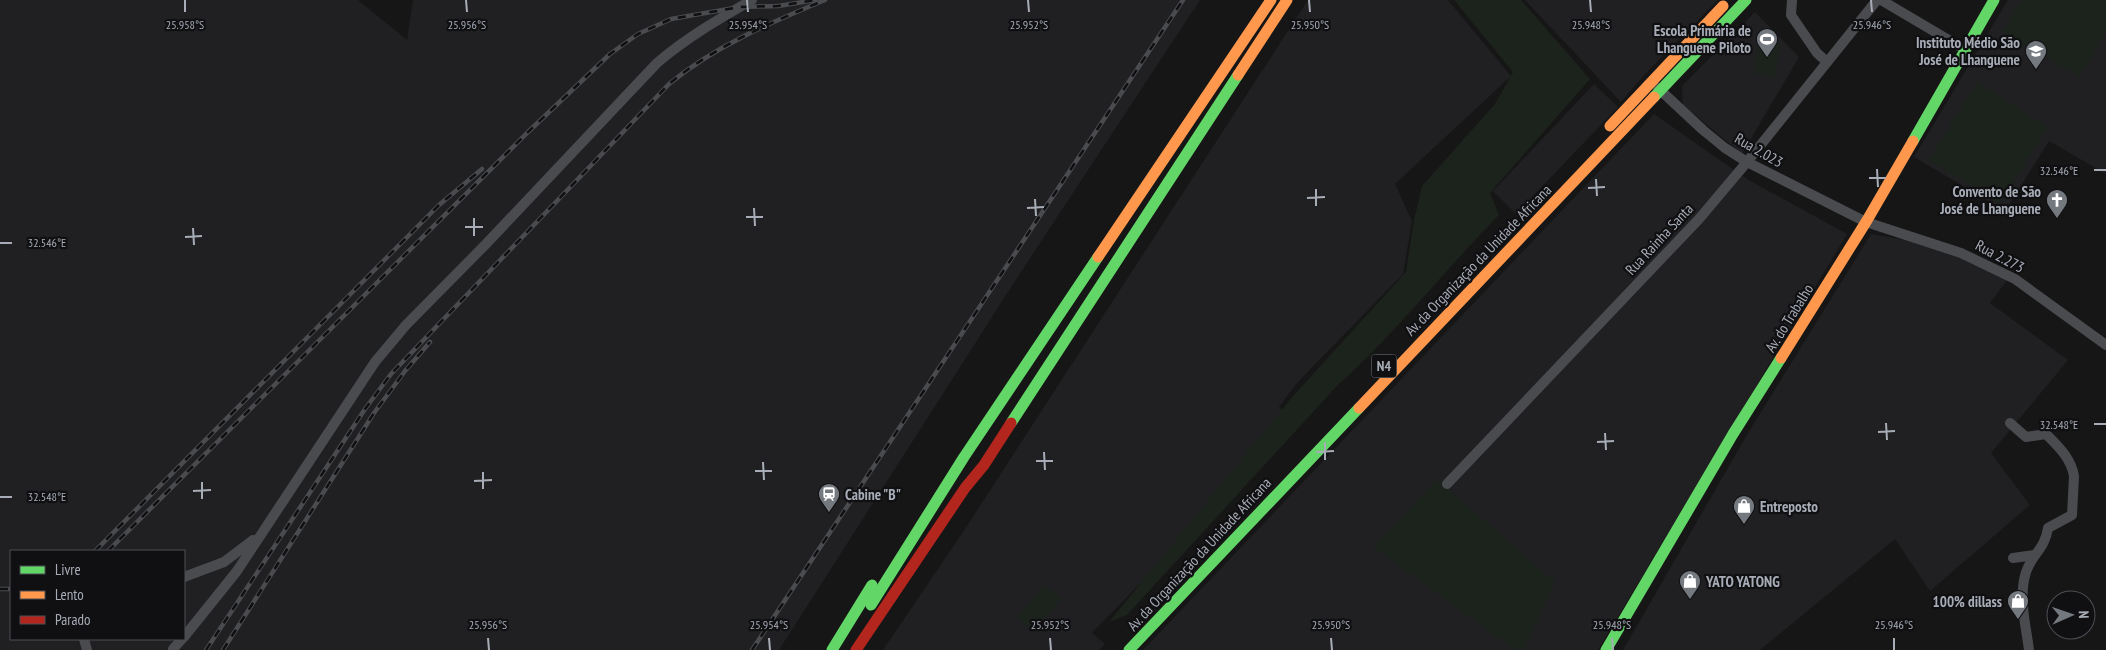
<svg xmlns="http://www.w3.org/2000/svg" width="2106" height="650" font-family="'PT Sans Narrow',sans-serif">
<rect width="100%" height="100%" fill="#161616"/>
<!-- built -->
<g fill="#202022" fill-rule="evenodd">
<path d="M0 0H358L407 40 413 0H1200L1017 278 779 650H0ZM11 551H184V639H11Z"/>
<path d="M1308 0H1448L1511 76 1395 184 1412 221 1403 274 1296 384 1279 407 1288 416 1155 568 1092 633 1105 644 1099 650H883L963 532Z"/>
<path d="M1525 0H1718L1645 74 1621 102Z"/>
<path d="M2008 0H2106V174L2049 141 2005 211 1914 157Z"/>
<path d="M1755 12 1799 57 1742 154 1683 105 1682 86Z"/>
<path d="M1594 84 1618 107 1516 214 1493 191Z"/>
<path d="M1654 114 1747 179 1847 234 1598 650H1143Z"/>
<path d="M1871 234 1940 246 2008 279 1990 303 2068 360 1991 453 2030 505 1930 591 1895 539 1760 650H1623L1748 433Z"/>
</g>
<!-- green -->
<g fill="#1c231d">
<path d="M1454 0H1521L1590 79 1490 193 1499 215C1443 272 1395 334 1336 387L1127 615 1109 622 1293 396 1406 272 1414 220 1422 186 1495 104 1513 72Z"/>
<path d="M2022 0H2106V32L2080 77 2002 32Z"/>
<path d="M1759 39 1780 43 1775 77 1754 73Z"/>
<path d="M1977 82 2048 127 2000 204 1929 160Z"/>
<path d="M1437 479 1555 582 1524 650H1515L1373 547Z"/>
<path d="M1045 585 1061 599 1033 631 1017 617Z"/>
</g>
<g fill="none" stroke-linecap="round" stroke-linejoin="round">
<!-- street -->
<g stroke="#4a4b4f" stroke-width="10">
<path d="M1792 0 1791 15 1817 53 1827 62"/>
<path d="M1881 0 1964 49"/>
<path d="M1658 88 1703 130 1725 148 1747 162 1866 222 1961 253 2015 279 2106 345"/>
<path d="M2010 423 2026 437 2046 434C2058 446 2071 458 2074 476L2072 515 2048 528C2045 549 2032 554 2026 572 2018 598 2026 625 2029 650"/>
<path d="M1447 484 1699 219 1747 162 1877 0"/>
<path d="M2013 558 2035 555"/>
<path d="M184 577 224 562 253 540"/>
<path d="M184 637 237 571 375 362 406 325 486 244 657 63C686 38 719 19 752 0"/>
<path d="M84 639 87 650"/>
<path d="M173 649 182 639"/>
</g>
<!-- fast -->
<g stroke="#63d668" stroke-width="11">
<path d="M1654 97 1746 0"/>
<path d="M1913 141 1994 0"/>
<path d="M1011 423 1238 75"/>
<path d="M871 605 964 457 1098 257"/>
<path d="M832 650 872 585"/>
<path d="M1129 650 1359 408"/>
<path d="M1606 650 1733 434 1781 358"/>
</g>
<!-- slow -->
<g stroke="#ff974d" stroke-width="11">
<path d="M1238 75 1287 0"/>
<path d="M1610 126 1723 6"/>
<path d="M1098 257 1271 0"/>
<path d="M1781 358 1866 222 1913 141"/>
<path d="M1359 408 1654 97"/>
</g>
<!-- jam -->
<path stroke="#b3261e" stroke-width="11" d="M856 650 965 488 984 465 1011 423"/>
<!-- rail casing -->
<g stroke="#4a4b4e" stroke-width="4.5">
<g id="rail">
<path d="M95 551 439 205 482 169"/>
<path d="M108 551 527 133 610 54 638 34 671 19 740 7 778 6 816 0"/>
<path d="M0 589H11"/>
<path d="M206 650 365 409 391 374 669 84C715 46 770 23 825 0"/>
<path d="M223 650 374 413 405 371 430 342"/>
<path d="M752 650 1183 0"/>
</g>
</g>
<!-- rail -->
<use href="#rail" stroke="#101012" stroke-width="2.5" stroke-dasharray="8" stroke-linecap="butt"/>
</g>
<!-- ticks -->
<path fill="none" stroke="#a7acb7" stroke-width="2" d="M185 0V12M466 0 467 12M747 0 748 12M1028 0 1029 12M1309 0 1310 12M1590 0 1591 12M1871 0 1872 12M1877 169 1878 187M2094 170H2106M1869 178H1886M1596 179 1597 196M1588 188 1605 187M1316 189V206M1307 198 1325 197M1035 199 1036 216M754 208 755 226M1027 208 1044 207M746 217H763M474 218V236M465 227H483M193 228 194 245M185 237 202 236M0 243H12M1886 423 1887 440M2094 424H2106M1878 432 1895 431M1605 433 1606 450M1325 442V460M1597 442 1614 441M1044 452 1045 470M1316 452 1334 451M1036 461H1053M763 462 764 480M755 471H772M483 472V489M474 481 492 480M202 482V499M193 491 211 490M0 497H12M488 638 489 650M769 638 770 650M1050 638 1051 650M1331 638 1332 650M1612 638 1613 650M1894 638V650"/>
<!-- icons -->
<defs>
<g id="stadium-pin" transform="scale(1.125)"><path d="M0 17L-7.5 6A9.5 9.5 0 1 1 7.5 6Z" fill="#74787f" stroke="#101012"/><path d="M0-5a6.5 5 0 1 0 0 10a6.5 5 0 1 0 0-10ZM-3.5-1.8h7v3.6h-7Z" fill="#fff"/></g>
<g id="school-pin" transform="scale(1.125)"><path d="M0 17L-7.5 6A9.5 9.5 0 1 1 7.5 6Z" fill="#74787f" stroke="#101012"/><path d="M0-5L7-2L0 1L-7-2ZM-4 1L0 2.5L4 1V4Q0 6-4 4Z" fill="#fff"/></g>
<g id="church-pin" transform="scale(1.125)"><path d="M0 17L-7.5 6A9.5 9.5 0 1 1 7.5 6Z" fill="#74787f" stroke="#101012"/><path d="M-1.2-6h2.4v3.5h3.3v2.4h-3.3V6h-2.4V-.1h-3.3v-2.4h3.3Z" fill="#fff"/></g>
<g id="station-pin" transform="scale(1.125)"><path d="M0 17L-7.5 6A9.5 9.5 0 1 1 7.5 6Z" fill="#74787f" stroke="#101012"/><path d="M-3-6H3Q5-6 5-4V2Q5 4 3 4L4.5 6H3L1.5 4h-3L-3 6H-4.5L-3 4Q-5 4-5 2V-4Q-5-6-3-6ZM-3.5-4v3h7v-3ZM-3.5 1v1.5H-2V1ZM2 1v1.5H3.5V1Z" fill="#fff"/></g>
<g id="shop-pin" transform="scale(1.125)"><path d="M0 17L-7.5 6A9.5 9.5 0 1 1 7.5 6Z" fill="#74787f" stroke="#101012"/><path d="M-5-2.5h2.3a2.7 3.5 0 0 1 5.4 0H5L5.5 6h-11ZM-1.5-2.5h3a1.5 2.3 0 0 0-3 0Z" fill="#fff"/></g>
</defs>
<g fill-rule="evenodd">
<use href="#stadium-pin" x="1767" y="39"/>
<use href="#school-pin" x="2036" y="51"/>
<use href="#church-pin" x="2057" y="200"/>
<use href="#station-pin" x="829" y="494"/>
<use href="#shop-pin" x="1744" y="506"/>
<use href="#shop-pin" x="1690" y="581"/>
<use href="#shop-pin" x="2018" y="601"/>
</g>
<g text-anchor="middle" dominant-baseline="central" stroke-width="4.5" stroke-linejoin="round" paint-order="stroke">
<!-- shield labels -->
<rect fill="#101012" stroke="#7a7d86" stroke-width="1" x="1371.5" y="354.5" width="25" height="23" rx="4"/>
<g font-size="14" font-weight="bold" fill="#a7acb7">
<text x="1384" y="366">N4</text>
</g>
<!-- poi labels -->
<g font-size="15" font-weight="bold" fill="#a7acb7" stroke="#101012" text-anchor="end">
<text x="1751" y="30">Escola Primária de<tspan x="1751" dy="17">Lhanguene Piloto</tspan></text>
<text x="2020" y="42">Instituto Médio São<tspan x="2020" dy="17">José de Lhanguene</tspan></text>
<text x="2041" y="191">Convento de São<tspan x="2041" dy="17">José de Lhanguene</tspan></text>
<text x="845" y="494" text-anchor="start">Cabine "B"</text>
<text x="1760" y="506" text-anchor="start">Entreposto</text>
<text x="1706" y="581" text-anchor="start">YATO YATONG</text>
<text x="2002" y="601">100% dillass</text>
</g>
<!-- street labels -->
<g font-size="15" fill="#a7acb7" stroke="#101012">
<text transform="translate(1759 150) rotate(30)">Rua 2.023</text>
<text transform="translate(1659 239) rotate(-47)">Rua Rainha Santa</text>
<text transform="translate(2000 256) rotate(28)">Rua 2.273</text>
<text transform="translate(1478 260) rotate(-46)">Av. da Organização da Unidade Africana</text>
<text transform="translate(1789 318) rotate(-58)">Av. do Trabalho</text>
<text transform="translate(1199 554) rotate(-47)">Av. da Organização da Unidade Africana</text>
</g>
</g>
<g font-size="12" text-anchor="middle" fill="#a7acb7" stroke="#101012" stroke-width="4.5" stroke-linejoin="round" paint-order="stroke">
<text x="185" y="29">25.958°S</text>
<text x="467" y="29">25.956°S</text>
<text x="748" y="29">25.954°S</text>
<text x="1029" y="29">25.952°S</text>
<text x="1310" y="29">25.950°S</text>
<text x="1591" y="29">25.948°S</text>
<text x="1872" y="29">25.946°S</text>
<text x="2059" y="175">32.546°E</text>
<text x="47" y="247">32.546°E</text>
<text x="2059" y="429">32.548°E</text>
<text x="47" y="501">32.548°E</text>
<text x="488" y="629">25.956°S</text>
<text x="769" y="629">25.954°S</text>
<text x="1050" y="629">25.952°S</text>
<text x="1331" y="629">25.950°S</text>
<text x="1612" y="629">25.948°S</text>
<text x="1894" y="629">25.946°S</text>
</g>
<!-- legend -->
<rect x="10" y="550" width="175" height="90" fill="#101012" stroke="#4c4e54"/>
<rect x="20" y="566" width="25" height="8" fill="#63d668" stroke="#4c4e54"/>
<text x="55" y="575" font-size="15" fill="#a7acb7">Livre</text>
<rect x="20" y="591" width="25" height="8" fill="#ff974d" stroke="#4c4e54"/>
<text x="55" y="600" font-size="15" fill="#a7acb7">Lento</text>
<rect x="20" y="616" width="25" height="8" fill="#b3261e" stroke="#4c4e54"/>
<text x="55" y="625" font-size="15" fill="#a7acb7">Parado</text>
<!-- north arrow -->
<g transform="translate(2071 615) rotate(88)"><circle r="24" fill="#101012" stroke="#4c4e54"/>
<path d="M0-4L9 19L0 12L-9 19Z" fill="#74787f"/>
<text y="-8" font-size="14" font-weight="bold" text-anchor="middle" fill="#a7acb7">N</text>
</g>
</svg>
